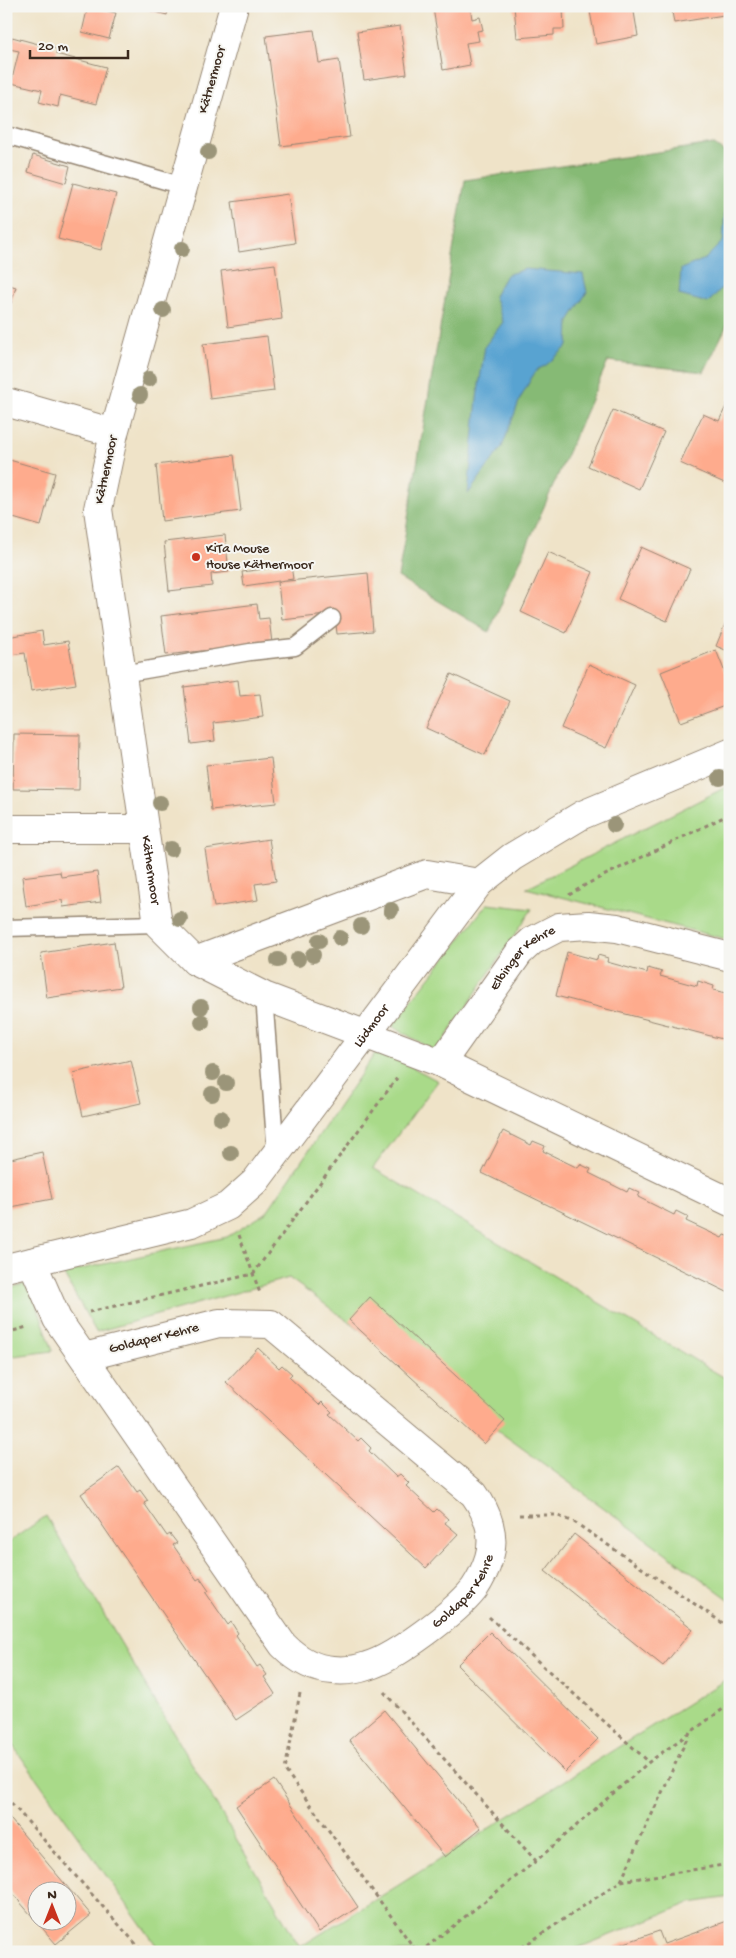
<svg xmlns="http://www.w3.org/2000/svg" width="736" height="1958" font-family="'Gochi Hand',sans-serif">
<rect width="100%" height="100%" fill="#f6f6f2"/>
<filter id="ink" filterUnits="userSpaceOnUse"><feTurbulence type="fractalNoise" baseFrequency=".02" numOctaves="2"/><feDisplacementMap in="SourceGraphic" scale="10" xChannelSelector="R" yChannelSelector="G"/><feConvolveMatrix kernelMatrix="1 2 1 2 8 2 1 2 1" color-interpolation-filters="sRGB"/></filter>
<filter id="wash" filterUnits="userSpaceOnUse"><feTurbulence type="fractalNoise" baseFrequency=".0096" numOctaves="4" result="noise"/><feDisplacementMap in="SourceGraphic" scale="20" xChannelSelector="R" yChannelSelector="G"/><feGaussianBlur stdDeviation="1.12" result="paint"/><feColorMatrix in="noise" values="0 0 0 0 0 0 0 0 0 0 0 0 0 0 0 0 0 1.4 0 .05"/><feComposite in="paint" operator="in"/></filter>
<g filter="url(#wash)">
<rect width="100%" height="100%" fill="#efe3c8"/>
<!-- green -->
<g fill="#a9da89" stroke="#728254">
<path d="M730 785V940L526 888Z"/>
<path d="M487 904 532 909 436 1052 392 1026Z"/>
<path d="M378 1049 438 1081 373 1168 730 1381V1600L289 1278 96 1332 63 1273 227 1237 266 1213Z"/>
<path d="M29 1283 53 1351 6 1357V1289Z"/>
<path d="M46 1516 300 1947 730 1677V1897L690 1903 568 1952H161L6 1736V1544Z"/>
</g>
<!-- forest -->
<path fill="#86ba75" stroke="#60724a" d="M713 144 730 156V319L704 372 608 361 489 632 398 577 465 180Z"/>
<!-- water -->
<g fill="#59a3d1" stroke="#4a6678">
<path d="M730 201V279L708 303 679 295 681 269 705 259 723 241 725 208Z"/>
<path d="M525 269 583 274 587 292 569 321 568 346 545 366 538 369 532 377 520 399 502 447 468 494 477 398 485 346 503 322 494 296 506 275Z"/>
</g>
<g id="blocks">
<!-- building -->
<g fill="#feab8d" fill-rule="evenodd">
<path d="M88 6 116 13 109 39 82 32Z"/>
<path d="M134 6H169L167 15Z"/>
<path d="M446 6H470L472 19 480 17 483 30 477 31 479 41 466 43 470 65 443 70 433 8Z"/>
<path d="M514 6H552V9L563 8 564 29H554V35L517 38Z"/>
<path d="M589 6H633L638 36 596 44Z"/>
<path d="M671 6H730V14L674 23Z"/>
<path d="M400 26 407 74 364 80 357 32Z"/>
<path d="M314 30 319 63 339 60 350 137 281 146 266 36Z"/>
<path d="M12 37 57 49 56 54 106 67 96 104 60 95 58 107 39 102 42 90 11 83 19 51 9 49Z"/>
<path d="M33 155 70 166 66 183 28 172Z"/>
<path d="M73 183 116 194 101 250 58 239Z"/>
<path d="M288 194 295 243 239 252 232 202Z"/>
<path d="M275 264 282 319 228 327 221 271Z"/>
<path d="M6 284 16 287 7 316H6Z"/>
<path d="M267 336 274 391 210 399 203 344Z"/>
<path d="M730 398V482L729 485 680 463 703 414 719 421Z"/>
<path d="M613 410 664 432 639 489 588 466Z"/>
<path d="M234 455 241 511 162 521 156 465Z"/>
<path d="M6 459 55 473 41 526 6 516Z"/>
<path d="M225 535 229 572 211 574 212 586 169 591 164 542Z"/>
<path d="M641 547 690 569 667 621 618 599Z"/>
<path d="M548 552 593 572 566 633 521 612Z"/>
<path d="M291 565 293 579 244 586 242 572Z"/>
<path d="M368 573 373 631 337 634 335 614 282 620 278 582Z"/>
<path d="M257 604 259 619 269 618 272 643 166 655 161 616Z"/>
<path d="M730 612V652L716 646Z"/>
<path d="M42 631 44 645 68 641 76 684 31 691 25 653 10 655 7 637Z"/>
<path d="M716 650 730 685V704L681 722 661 672Z"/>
<path d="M589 664 635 685 606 748 561 728Z"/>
<path d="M451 674 510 701 485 755 426 728Z"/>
<path d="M238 680 240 696 260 694 263 717 213 723 215 741 191 744 184 687Z"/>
<path d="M14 734 80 735 79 790 13 789Z"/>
<path d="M271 758 276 803 211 810 206 765Z"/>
<path d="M269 839 276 881 255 884 258 900 214 907 205 849Z"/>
<path d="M60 872 61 877 97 872 101 902 63 907 62 900 26 906 22 877Z"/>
<path d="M114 942 121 987 47 998 41 953Z"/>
<path d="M567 952 597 960 598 955 608 958 607 962 647 973 648 968 662 972 660 976 697 986 698 981 714 986 713 990 730 994V1041L556 996Z"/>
<path d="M131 1060 141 1103 83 1116 73 1073Z"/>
<path d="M503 1131 531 1145 533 1141 545 1146 543 1151 578 1168 580 1164 586 1167 591 1169 589 1173 627 1192 629 1188 640 1193 638 1197 674 1215 676 1211 688 1217 686 1221 722 1238 724 1235 730 1237 729 1293 482 1173Z"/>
<path d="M42 1152 52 1199 6 1208V1160Z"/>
<path d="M370 1297 505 1421 484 1444 349 1320Z"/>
<path d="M258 1348 279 1368 282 1365 292 1374 289 1377 319 1405 322 1402 332 1412 329 1414 358 1441 361 1438 371 1448 369 1451 396 1477 400 1474 409 1483 406 1486 434 1512 437 1509 448 1519 445 1523 458 1534 426 1568 226 1382Z"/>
<path d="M119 1467 137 1492 140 1490 148 1501 144 1503 167 1536 170 1534 177 1543 173 1545 197 1580 200 1578 209 1591 206 1593 228 1625 231 1622 238 1633 236 1635 257 1667 260 1665 267 1675 264 1677 275 1694 236 1720 81 1494Z"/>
<path d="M574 1534 693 1629 663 1666 545 1571Z"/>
<path d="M490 1632 598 1739 565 1772 457 1665Z"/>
<path d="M384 1710 481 1828 445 1857 349 1740Z"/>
<path d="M274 1780 358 1907 319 1932 236 1806Z"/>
<path d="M6 1814 91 1915 56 1944 6 1886ZM38 1890H68V1920H38Z"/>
<path d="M730 1920V1952H599L659 1931 664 1944Z"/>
</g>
</g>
</g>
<g filter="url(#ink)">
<use href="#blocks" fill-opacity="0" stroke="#958673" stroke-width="1"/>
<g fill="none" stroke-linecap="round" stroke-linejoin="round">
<!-- service casing -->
<g stroke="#958673" stroke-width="19">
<g id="service">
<path d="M6 135 183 186"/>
<path d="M122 674 250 652 295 647 332 618"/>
<path d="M6 928 158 924"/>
<path d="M264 996 276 1154"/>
</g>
</g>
<!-- minor casing -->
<g stroke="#958673" stroke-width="30">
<g id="minor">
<path id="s1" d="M234 6 114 433 98 509 158 924 195 961 264 996 441 1063 730 1202"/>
<path d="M6 402 114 433"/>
<path d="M6 829H144"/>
<path d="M195 961 427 874 479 883"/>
<path id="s2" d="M441 1063 519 953 532 941 559 927 588 925 617 928 730 957"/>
<path id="s3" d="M32 1262 57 1319 283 1645C297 1659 313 1669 333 1670 344 1671 356 1670 367 1666 395 1658 456 1612 474 1589 480 1580 486 1568 489 1558 496 1535 487 1512 474 1494L271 1324 219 1323 84 1357"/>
<path id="s4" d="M6 1268 192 1223 228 1206 255 1182 479 883 512 857 582 815 730 753"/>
</g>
</g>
<!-- path -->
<g stroke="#958673" stroke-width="3" stroke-dasharray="4 4" stroke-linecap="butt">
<path d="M569 895 587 884 730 814"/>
<path d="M239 1235 260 1293"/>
<path d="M89 1312 253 1274 397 1078"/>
<path d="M6 1333 27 1327"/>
<path d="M519 1515H556L574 1522 730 1628"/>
<path d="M489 1617 649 1762"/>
<path d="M384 1692 536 1861"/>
<path d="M300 1693 285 1770 417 1952"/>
<path d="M6 1797 143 1952"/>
<path d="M621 1881 690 1732"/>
<path d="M420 1952 536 1861 649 1762 730 1704"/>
<path d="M515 1952 621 1881 730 1864"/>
</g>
<!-- service -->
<use href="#service" stroke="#fff" stroke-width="16"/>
<!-- minor -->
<use href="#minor" stroke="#fff" stroke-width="28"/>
</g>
<!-- trees -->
<g fill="#9b9579">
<circle cx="208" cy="152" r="8"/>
<circle cx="182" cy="249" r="8"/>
<circle cx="163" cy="310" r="8"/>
<circle cx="149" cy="379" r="8"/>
<circle cx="140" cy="395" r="8"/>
<circle cx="720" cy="778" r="8"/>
<circle cx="160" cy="803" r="8"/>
<circle cx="614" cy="825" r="8"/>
<circle cx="171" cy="849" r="8"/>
<circle cx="391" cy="910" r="8"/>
<circle cx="180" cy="919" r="8"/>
<circle cx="361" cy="926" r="8"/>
<circle cx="340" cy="938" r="8"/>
<circle cx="319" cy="941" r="8"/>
<circle cx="313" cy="955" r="8"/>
<circle cx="298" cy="959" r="8"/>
<circle cx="278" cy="960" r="8"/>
<circle cx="201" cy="1007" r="8"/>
<circle cx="202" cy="1022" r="8"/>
<circle cx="213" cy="1073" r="8"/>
<circle cx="226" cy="1083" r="8"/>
<circle cx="212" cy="1094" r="8"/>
<circle cx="221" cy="1118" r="8"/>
<circle cx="231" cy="1153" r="8"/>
</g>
</g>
<!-- markers -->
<circle fill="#c8321e" stroke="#f6f6f2" stroke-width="2" cx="196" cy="557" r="5"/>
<g text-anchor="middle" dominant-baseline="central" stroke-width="4" stroke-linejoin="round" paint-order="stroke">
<!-- street labels -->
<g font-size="14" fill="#3b2a1e" stroke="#f6f6f2">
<text transform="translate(213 80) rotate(-74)">Kätnermoor</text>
<text transform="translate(107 470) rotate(-78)">Kätnermoor</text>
<text stroke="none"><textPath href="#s1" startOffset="886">Kätnermoor</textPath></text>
<text stroke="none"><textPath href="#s2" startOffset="134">Elbinger Kehre</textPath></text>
<text stroke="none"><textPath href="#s4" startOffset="462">Lüdmoor</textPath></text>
<text transform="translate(154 1339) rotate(-14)">Goldaper Kehre</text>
<text stroke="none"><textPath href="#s3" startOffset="675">Goldaper Kehre</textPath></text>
</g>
<!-- poi labels -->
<g font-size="14" fill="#3b2a1e" stroke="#f6f6f2" text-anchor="start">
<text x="206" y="549">KiTa Mouse<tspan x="206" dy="16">House Kätnermoor</tspan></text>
</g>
</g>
<!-- margin -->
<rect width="736" height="1958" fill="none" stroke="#f6f6f2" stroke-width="25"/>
<!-- north arrow -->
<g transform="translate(52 1906)"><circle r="24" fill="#f6f6f2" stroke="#aba49d"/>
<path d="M0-4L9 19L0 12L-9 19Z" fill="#c8321e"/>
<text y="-8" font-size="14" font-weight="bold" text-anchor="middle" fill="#3b2a1e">N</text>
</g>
<!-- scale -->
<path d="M30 50v8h98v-8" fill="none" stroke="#3b2a1e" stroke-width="2.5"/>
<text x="38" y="50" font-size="15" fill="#3b2a1e" stroke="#f6f6f2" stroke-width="4" paint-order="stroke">20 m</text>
</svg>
